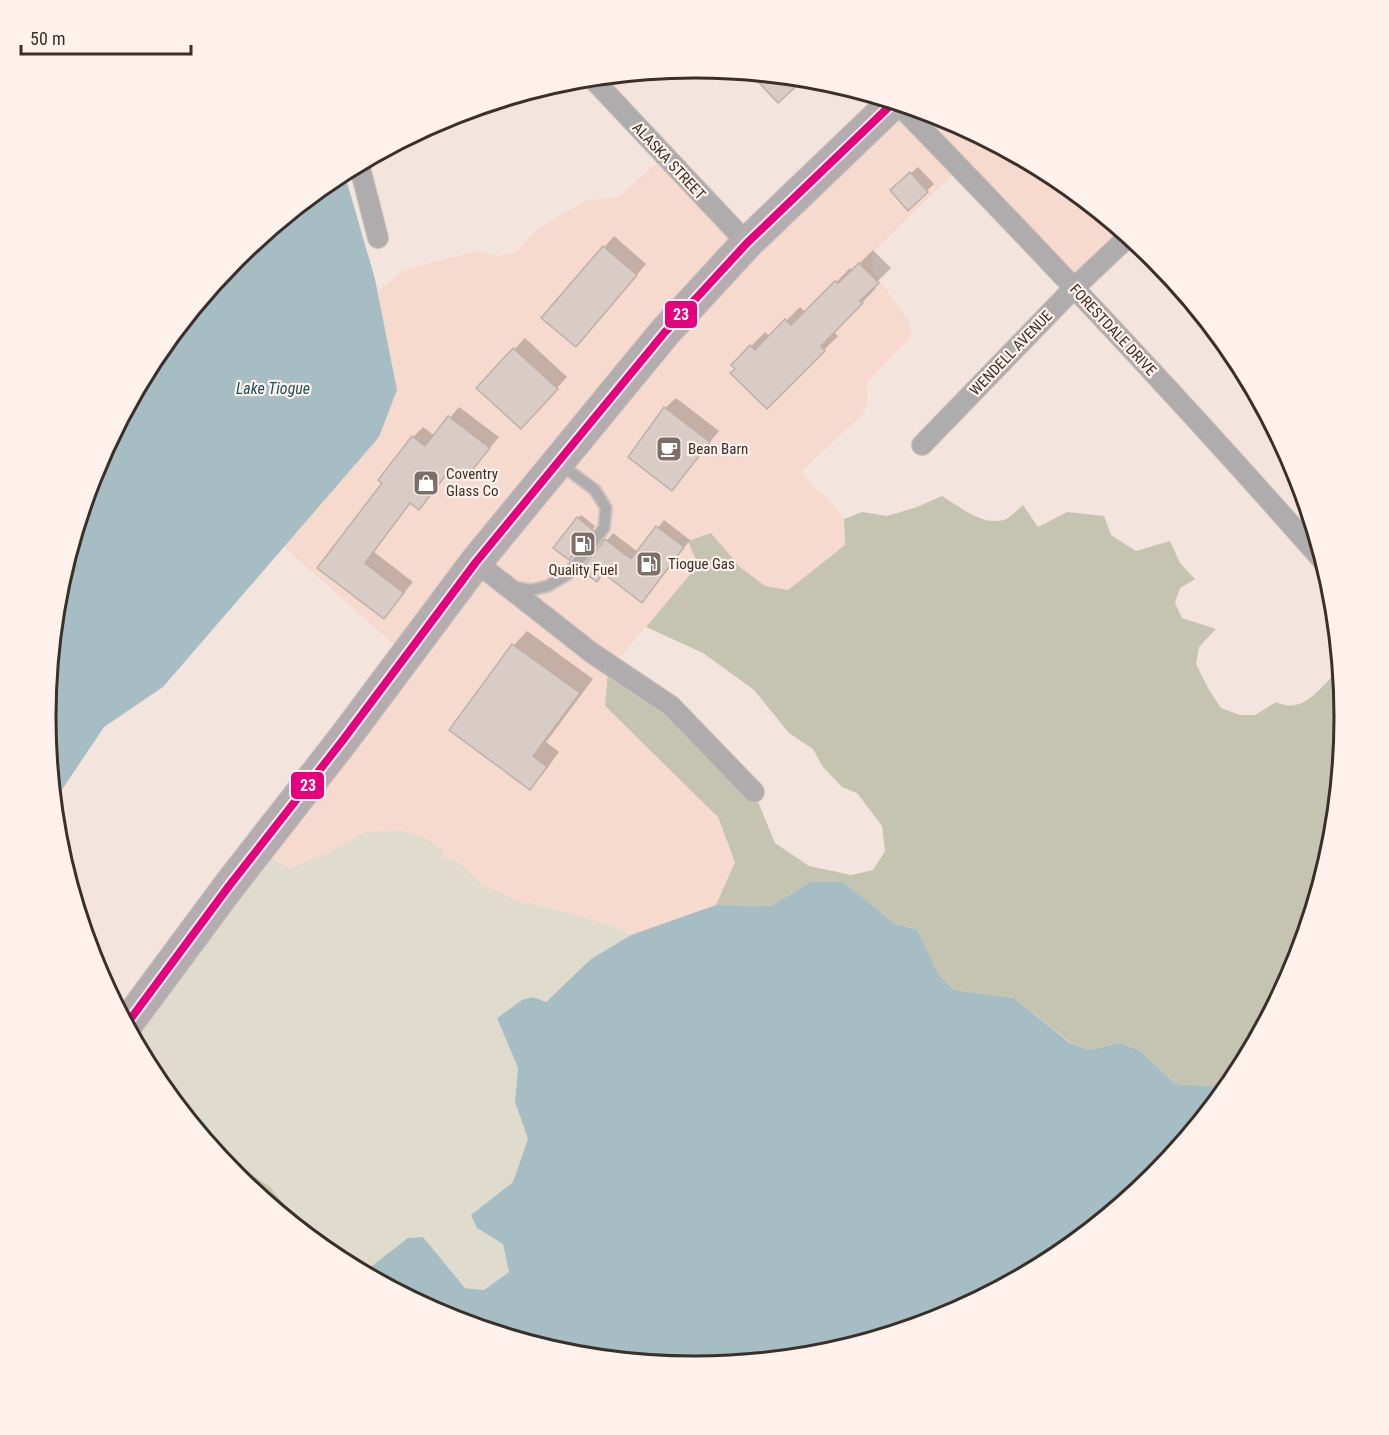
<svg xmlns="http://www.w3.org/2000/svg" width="1389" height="1435" font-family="'Roboto Condensed',sans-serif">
<rect width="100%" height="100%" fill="#f4e4de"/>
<!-- built -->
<path fill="#f7dace" d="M897 104 943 118 1056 178 1130 239 1084 283 958 169 873 252V271L908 320 912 335 866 384 868 402 862 415 802 471 810 484 829 499 844 519 845 545 788 590 765 587 740 567 711 533 699 565 608 671 664 761 718 817 735 862 716 905 631 935 608 925 527 902 524 904 481 884 460 863 442 857 324 855 290 868 261 853 407 656 284 547 379 437 397 390 377 291 387 284 403 270 477 251 497 256 516 252 537 229 585 201 618 197 664 157 749 242Z"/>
<!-- green -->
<path fill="#dfdccd" d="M402 831 429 840 443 852 442 857 460 863 481 884 524 904 527 902 607 924 631 935 591 959 545 1002 533 997 522 1000 497 1018 518 1068 515 1102 528 1139 513 1182 475 1212 477 1228 503 1244 509 1272 484 1290 465 1288 423 1237 368 1269 365 1274 331 1255 302 1226 270 1187 221 1154 219 1157 154 1078 127 1027 261 853 290 868 324 855 366 832Z"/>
<!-- forest -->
<g fill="#c5c4b0">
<path d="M942 496C959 506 981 526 1004 520 1010 518 1018 509 1023 505L1038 527 1067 512 1104 516 1111 535 1136 551 1170 541 1180 563 1195 579 1180 588 1175 603 1182 618 1216 629 1199 647 1196 664 1208 688 1221 708 1240 715H1255L1276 702C1304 715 1320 688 1339 669L1344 717 1331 845 1294 966 1234 1079 1227 1087 1176 1084 1139 1050 1120 1043 1089 1050 1071 1043 1014 998 954 990 939 975 917 929 895 924 844 882H810L771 906 716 905 735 862 718 817 605 706 608 671 629 680 754 792 775 843 809 866 851 875 873 870 885 851 882 826 857 793 842 787 823 767 813 749 789 733 754 690 703 653 646 627 698 565 688 541 711 533 740 567 765 586 788 590 845 545 844 519 862 512 887 516 917 507Z"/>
<path d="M221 1153 270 1187 302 1226 331 1255 235 1177 219 1157Z"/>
</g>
<!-- water -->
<g fill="#a6bec3">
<path d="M344 172 375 279 397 390 379 437 163 687 104 727 53 803 45 717 58 590 95 469 155 356 235 258 334 177Z"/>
<path d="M810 882H844L895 924 917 929 939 975 954 990 1014 998 1070 1043 1089 1050 1120 1043 1139 1050 1176 1084 1227 1087 1154 1177 1055 1258 943 1318 821 1355 694 1367 567 1354 446 1317 365 1274 368 1269 408 1238 423 1237 465 1288 484 1290 509 1272 503 1244 477 1228 471 1215 513 1182 528 1139 515 1102 518 1068 497 1018 522 1000 533 997 546 1002 591 959 631 935 716 905 771 906Z"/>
</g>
<!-- shadow -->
<g fill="#0003">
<path d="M918 167 934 184 908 209 898 184Z"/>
<path d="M614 236 646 264 586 335 543 318Z"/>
<path d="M873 250 891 268 873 286 876 288 834 332 838 336 767 407 733 365 765 332 770 337 800 307 806 313 850 268 852 271Z"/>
<path d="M525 338 567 377 531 417 478 388Z"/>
<path d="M676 398 719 431 672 489 631 456 665 408Z"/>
<path d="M459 407 499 437 466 476 453 467 419 508 411 502 374 552 413 582 384 617 319 568 384 482 413 437 423 427 435 436Z"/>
<path d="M581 515 595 526 572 556 578 518Z"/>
<path d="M664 520 690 540 649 594 604 572 597 580 583 569 613 533 638 552Z"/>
<path d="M527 631 593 679 546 742 559 752 543 774 530 788 451 730 514 645Z"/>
</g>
<!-- building -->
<g fill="#d9cbc6" stroke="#bcb0ab" stroke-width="1.5">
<path d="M750 73 804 79 778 103Z"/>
<path d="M910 172 928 192 908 211 890 190Z"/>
<path d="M603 246 637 275 576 347 541 318Z"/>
<path d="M859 263 879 283 860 301 863 303 821 346 825 351 767 409 730 373 735 369 731 365 750 345 755 350 785 319 791 325 835 281 838 283Z"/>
<path d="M513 348 558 389 521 429 476 388Z"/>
<path d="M664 407 710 442 672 491 628 457Z"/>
<path d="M448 416 490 448 466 478 452 467 419 510 410 503 365 563 404 593 384 619 317 568 382 483 378 480 412 436 425 446Z"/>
<path d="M577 517 593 530 569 560 553 548Z"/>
<path d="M656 526 684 547 642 603 603 573 597 582 581 570 605 539 631 559Z"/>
<path d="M512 644 580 693 533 756 547 767 530 790 449 730Z"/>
</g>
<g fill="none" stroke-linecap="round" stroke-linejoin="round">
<!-- lane casing -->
<g stroke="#cdc1bb" stroke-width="14">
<path id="lane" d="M512 587 531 590 548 586 568 574 604 528 606 508 595 490 560 464"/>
</g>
<!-- street casing -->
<g stroke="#cdc1bb" stroke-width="22">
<g id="street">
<path d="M592 78 747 243"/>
<path d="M898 104C1043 253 1186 405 1323 561"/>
<path d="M359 164 378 238"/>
<path d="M922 445 1074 288 1128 237"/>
<path d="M476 562 592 653 671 706 754 792"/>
</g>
</g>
<!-- primary casing -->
<g stroke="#cdc1bb" stroke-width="34">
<path id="primary" d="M126 1025 229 886 343 740 476 562 665 332 747 243 894 102"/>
</g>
<!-- lane -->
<use href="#lane" stroke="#afacae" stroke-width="10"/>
<!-- street -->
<use href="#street" stroke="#afacae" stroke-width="20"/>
<!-- primary -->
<use href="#primary" stroke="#b4adaf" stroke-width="32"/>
<!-- bus-1 casing -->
<g stroke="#fff1ec" stroke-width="12">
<path id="bus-1" d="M126 1025 229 886 343 740 476 562 665 332 747 243 894 102"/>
</g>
<!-- bus-1 -->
<use href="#bus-1" stroke="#e5007d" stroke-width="8"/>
</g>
<!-- icons -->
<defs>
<g id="cafe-square" transform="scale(1.35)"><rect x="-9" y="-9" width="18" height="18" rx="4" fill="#7c6e68" stroke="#fff1ec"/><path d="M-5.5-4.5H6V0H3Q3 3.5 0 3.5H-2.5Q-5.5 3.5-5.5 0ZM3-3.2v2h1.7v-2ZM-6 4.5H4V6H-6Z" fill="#fff"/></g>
<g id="shop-square" transform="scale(1.35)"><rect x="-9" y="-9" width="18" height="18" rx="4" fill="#7c6e68" stroke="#fff1ec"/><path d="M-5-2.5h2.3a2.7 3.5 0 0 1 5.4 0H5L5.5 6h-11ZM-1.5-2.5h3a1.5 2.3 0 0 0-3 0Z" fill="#fff"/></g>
<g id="fuel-square" transform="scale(1.35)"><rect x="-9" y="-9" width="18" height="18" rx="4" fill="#7c6e68" stroke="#fff1ec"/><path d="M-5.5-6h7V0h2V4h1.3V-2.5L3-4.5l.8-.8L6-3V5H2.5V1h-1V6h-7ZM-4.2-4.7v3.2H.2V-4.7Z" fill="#fff"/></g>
</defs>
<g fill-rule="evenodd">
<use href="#cafe-square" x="669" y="449"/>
<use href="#shop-square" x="426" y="483"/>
<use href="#fuel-square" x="583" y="544"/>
<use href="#fuel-square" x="649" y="564"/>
</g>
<g text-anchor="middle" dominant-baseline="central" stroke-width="4.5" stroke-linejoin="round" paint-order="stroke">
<!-- street labels -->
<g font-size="15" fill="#3b2f29" stroke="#fff1ec">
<text transform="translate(669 161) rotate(47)">ALASKA STREET</text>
<text transform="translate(1113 330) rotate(47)">FORESTDALE DRIVE</text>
<text transform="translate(1011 353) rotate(-46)">WENDELL AVENUE</text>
</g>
<!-- poi labels -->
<g font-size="15" fill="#3b2f29" stroke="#fff1ec" text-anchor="start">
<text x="688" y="449">Bean Barn</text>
<text x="446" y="474">Coventry<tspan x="446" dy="17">Glass Co</tspan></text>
<text x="668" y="564">Tiogue Gas</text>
<text x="583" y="570" text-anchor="middle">Quality Fuel</text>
</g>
<!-- water labels -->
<g font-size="16" font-style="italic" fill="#1b5461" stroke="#fff1ec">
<text x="273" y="388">Lake Tiogue</text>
</g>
</g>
<!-- crop -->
<path d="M0 0H1389V1435H0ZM56 717a639 639 0 1 1 1278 0a639 639 0 1 1-1278 0Z" fill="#fff1ec" fill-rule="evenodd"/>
<path fill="none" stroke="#3b2f29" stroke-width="3" d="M56 717a639 639 0 1 1 1278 0a639 639 0 1 1-1278 0Z"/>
<g stroke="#fff1ec" stroke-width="2">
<rect x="664" y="300" width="34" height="29" rx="6" fill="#e5007d"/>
<rect x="290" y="771" width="35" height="29" rx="6" fill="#e5007d"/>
</g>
<g font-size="16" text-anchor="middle" font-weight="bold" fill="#fff">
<text x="681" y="320">23</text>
<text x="308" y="791">23</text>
</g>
<!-- scale -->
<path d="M21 45v9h170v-9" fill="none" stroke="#3b2f29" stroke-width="3"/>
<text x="30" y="45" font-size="18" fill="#3b2f29" stroke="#fff1ec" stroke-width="4.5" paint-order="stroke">50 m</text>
</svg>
